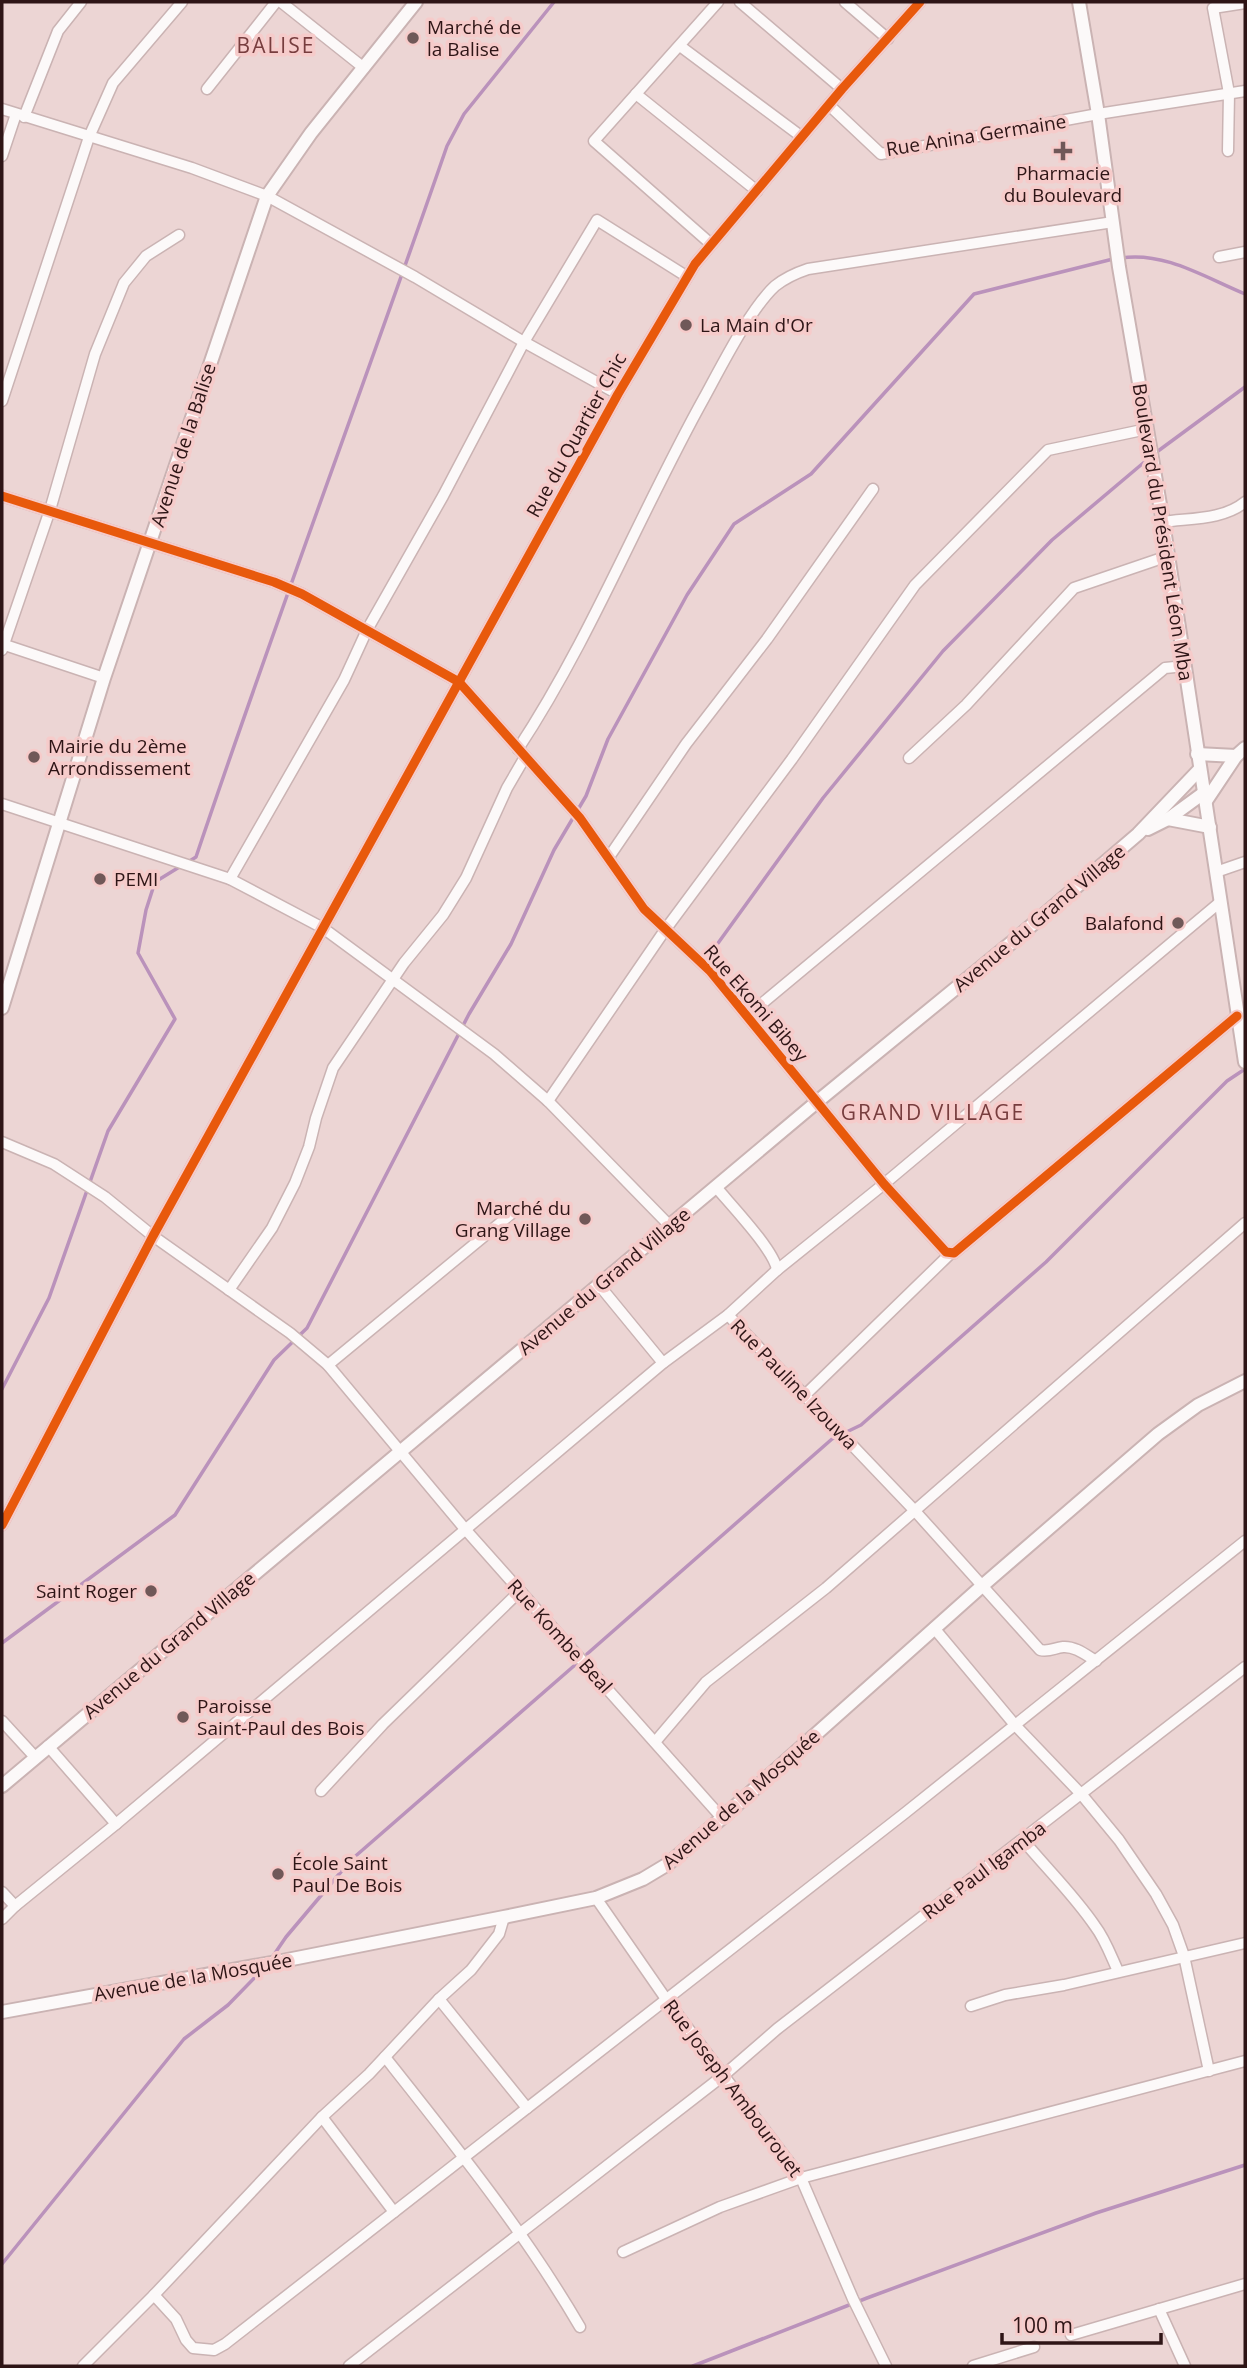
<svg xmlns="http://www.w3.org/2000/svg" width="1247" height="2368" font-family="'Open Sans',sans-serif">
<rect width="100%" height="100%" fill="#ecd5d4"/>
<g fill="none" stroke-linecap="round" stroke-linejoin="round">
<!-- stream -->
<g stroke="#ba92bb" stroke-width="3.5">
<path d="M1121 258C1164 251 1206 278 1245 294"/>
<path d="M1154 454 1245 387"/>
<path d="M188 862 196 857C276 619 365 383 447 146L464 114 554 2"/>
<path d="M708 957 823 798 943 651 1052 540 1148 459"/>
<path d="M2 1389 49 1298 108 1131 175 1019 138 953 146 910 155 882 181 866"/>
<path d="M2 1643 175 1515 274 1360 307 1328 469 1014 511 944 554 850 586 796 608 739 687 595 734 524 811 474 974 294 1113 259"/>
<path d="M587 1654 832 1439 861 1425 1046 1262 1227 1081 1245 1069"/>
<path d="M271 1959 286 1937 351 1860 575 1665"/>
<path d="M2 2264 184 2039 228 2005 264 1968"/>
<path d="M693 2366 867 2298 1096 2213 1245 2165"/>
</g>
<!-- minor casing -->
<g stroke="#cab3b3" stroke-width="13">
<g id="minor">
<path d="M281 2 364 68"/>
<path d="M740 2 842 89"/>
<path d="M845 2 888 39"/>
<path d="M680 46 802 137"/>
<path d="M207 89 276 2"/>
<path d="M636 94 757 191"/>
<path d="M830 106 881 154 1098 114 1245 91"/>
<path d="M2 109 192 168 267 196 415 277 524 342 618 394"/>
<path d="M24 117 58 31 81 2"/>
<path d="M1228 151 1229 93 1213 8 1245 3"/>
<path d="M2 156 16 114"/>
<path d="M711 244 594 141 718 2"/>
<path d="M1219 257 1245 252"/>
<path d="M2 401 89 137 113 83 182 2"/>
<path d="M2 496 274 582 302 594 459 682 580 818 644 909 710 971 884 1184 946 1252 954 1253 1237 1016"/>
<path d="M1163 522C1190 518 1223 520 1245 502"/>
<path d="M2 644 104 678"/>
<path d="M2 650 50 510 95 354 124 283 146 256 179 235"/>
<path d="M518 749C591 638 640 513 704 398 721 367 750 309 775 286 785 278 796 273 808 269L1113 222"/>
<path d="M909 758 966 705 1074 588 1168 556"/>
<path d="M2 804 230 879 323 928 494 1054 548 1101 670 1226"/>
<path d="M609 857 686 744 767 639 873 489"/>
<path d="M1216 872 1245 862"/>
<path d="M230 879 344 680 367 630 443 496 524 342 597 220 686 276"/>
<path d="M747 1016 1165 668 1185 666"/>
<path d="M548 1101 665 930 792 759 915 585 1048 450 1147 429"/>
<path d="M2 1142 54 1164 105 1197 153 1236 290 1333 328 1365 465 1529 722 1818"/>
<path d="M716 1187C730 1204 775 1251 777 1270"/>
<path d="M599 1285 663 1363"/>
<path d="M229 1290 272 1228 295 1183 309 1147 316 1118 333 1068 404 963 443 915 466 878 507 788 525 757"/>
<path d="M728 1315 915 1511 1040 1650C1050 1652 1054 1648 1063 1647 1075 1646 1086 1655 1096 1661"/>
<path d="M328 1365 511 1214"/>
<path d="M805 1395 950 1254"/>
<path d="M2 1525 153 1236 618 394 695 264 842 89 920 2"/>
<path d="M934 1628 1015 1725 1082 1795 1119 1840 1156 1894 1173 1925 1184 1956 1209 2071"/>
<path d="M2 1721 35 1757"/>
<path d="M655 1742 706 1682 826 1588 1245 1223"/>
<path d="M48 1746 116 1824"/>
<path d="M321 1791 383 1724 520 1591"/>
<path d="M1023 1840C1047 1869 1074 1895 1095 1926 1105 1939 1111 1956 1118 1971"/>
<path d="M2 1892 15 1906"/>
<path d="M596 1898 666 1999 801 2178 853 2299 886 2366"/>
<path d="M2 1919 15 1906 116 1824 663 1363 728 1315 777 1270 884 1184 1219 903"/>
<path d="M439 1999 527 2108"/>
<path d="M971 2006 1005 1995 1064 1985 1245 1943"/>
<path d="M385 2057C454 2144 524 2231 580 2327"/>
<path d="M322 2117 394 2212"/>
<path d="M623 2252 720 2207 801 2178 1245 2061"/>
<path d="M154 2295 176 2319 186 2340 193 2348 214 2350 225 2344 905 1813 1245 1541"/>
<path d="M1159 2309 1185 2366"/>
<path d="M1071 2335 1245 2284"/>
<path d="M83 2366 154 2295 322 2117 369 2074 439 1999 471 1970 499 1934 504 1917"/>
<path d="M349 2366 724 2075 777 2029 1245 1667"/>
<path d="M973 2366 1034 2347"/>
</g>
</g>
<!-- tertiary casing -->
<g stroke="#cab3b3" stroke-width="16">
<g id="tertiary">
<path d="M1079 2 1098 114 1119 267 1163 522 1245 1062"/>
<path d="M1197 754 1236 756"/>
<path d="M1206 801 1236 756 1245 748"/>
<path d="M1168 819 1210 827"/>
<path d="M1148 829 1168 819 1205 792"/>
<path d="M2 1008 104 678 267 196 311 133 416 2"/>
<path d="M2 1786 818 1101 1011 943 1138 834 1200 769"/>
<path d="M2 2012 282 1961 504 1917 596 1898 643 1879 668 1864 722 1818 982 1586 1158 1434 1198 1405 1245 1381"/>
</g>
</g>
<!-- minor -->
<use href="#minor" stroke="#fcf9f9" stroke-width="10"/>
<!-- tertiary -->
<use href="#tertiary" stroke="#fcf9f9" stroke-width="12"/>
<!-- cycleway casing -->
<g stroke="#f6cbca" stroke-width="13">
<g id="cycleway">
<path d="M2 496 274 582 302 594 459 682 580 818 644 909 710 971 884 1184 946 1252 954 1253 1237 1016"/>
<path d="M2 1525 153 1236 618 394 695 264 842 89 920 2"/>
</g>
</g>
<!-- cycleway -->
<use href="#cycleway" stroke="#e8590c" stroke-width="9"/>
</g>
<!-- markers -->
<g fill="#705858" stroke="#f6cbca" stroke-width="2.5">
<circle cx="413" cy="38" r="7"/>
<path d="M1059.5 140.5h7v7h7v7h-7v7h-7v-7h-7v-7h7z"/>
<circle cx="686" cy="325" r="7"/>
<circle cx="34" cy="757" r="7"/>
<circle cx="100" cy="879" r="7"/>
<circle cx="1178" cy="923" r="7"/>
<circle cx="585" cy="1219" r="7"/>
<circle cx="151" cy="1591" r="7"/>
<circle cx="183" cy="1717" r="7"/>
<circle cx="278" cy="1874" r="7"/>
</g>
<g text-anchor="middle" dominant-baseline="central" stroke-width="7" stroke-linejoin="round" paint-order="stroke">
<!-- poi labels -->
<g font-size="19" fill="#2e1516" stroke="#f6cbca" text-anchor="start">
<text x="427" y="27">Marché de<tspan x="427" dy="22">la Balise</tspan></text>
<text x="1063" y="173" text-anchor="middle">Pharmacie<tspan x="1063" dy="22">du Boulevard</tspan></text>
<text x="700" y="325">La Main d'Or</text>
<text x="48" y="746">Mairie du 2ème<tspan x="48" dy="22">Arrondissement</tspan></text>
<text x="114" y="879">PEMI</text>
<text x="1164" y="923" text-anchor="end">Balafond</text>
<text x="571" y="1208" text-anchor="end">Marché du<tspan x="571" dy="22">Grang Village</tspan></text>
<text x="137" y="1591" text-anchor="end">Saint Roger</text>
<text x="197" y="1706">Paroisse<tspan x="197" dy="22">Saint-Paul des Bois</tspan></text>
<text x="292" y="1863">École Saint<tspan x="292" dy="22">Paul De Bois</tspan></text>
</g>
<!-- street labels -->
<g font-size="19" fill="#2e1516" stroke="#f6cbca">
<text transform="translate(976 135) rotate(-9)">Rue Anina Germaine</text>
<text transform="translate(576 435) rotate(-61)">Rue du Quartier Chic</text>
<text transform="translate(183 445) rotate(-72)">Avenue de la Balise</text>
<text transform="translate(1163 532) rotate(81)">Boulevard du Président Léon Mba</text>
<text transform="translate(1039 918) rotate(-40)">Avenue du Grand Village</text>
<text transform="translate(756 1003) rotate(49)">Rue Ekomi Bibey</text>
<text transform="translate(604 1281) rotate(-40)">Avenue du Grand Village</text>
<text transform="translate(794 1384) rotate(46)">Rue Pauline Izouwa</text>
<text transform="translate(560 1636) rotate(48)">Rue Kombe Beal</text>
<text transform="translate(169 1645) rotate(-40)">Avenue du Grand Village</text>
<text transform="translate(741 1799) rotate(-41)">Avenue de la Mosquée</text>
<text transform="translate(984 1870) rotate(-37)">Rue Paul Igamba</text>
<text transform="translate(193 1977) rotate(-10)">Avenue de la Mosquée</text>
<text transform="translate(733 2088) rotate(53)">Rue Joseph Ambourouet</text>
</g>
<!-- neighbourhood labels -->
<g font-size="21" letter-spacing="2" fill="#773d3e" stroke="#f6cbca">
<text x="276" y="45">BALISE</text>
<text x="933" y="1112">GRAND VILLAGE</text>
</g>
</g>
<!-- border -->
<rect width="1247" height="2368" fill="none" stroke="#2e1516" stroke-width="7"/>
<!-- scale -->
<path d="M1002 2333v10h159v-10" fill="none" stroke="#2e1516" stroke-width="3.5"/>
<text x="1012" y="2333" font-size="21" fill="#2e1516" stroke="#f6cbca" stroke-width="5" paint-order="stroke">100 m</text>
</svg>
